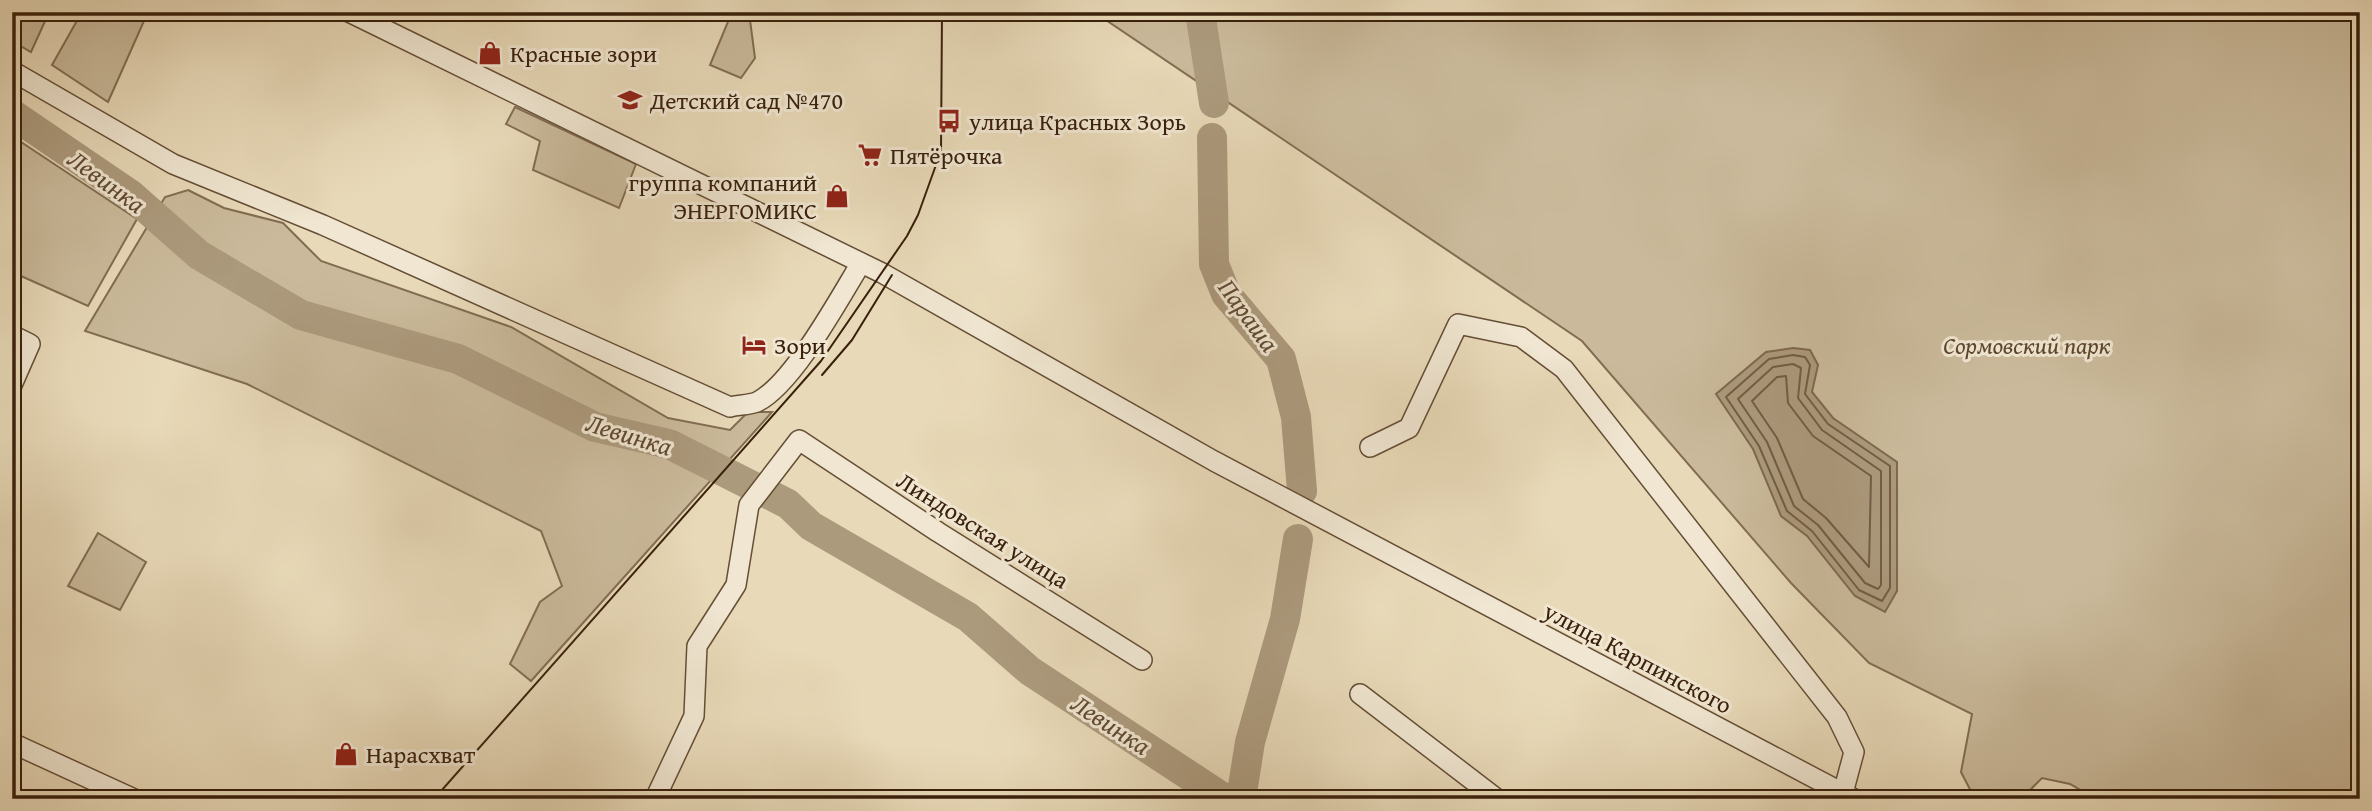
<svg xmlns="http://www.w3.org/2000/svg" width="2372" height="811" font-family="'Gentium Book Plus',serif">
<rect width="100%" height="100%" fill="#e8d9b8"/>
<filter id="stains"><feTurbulence type="fractalNoise" baseFrequency=".00286" numOctaves="4"/><feColorMatrix values="0 0 0 0 .2 0 0 0 0 .09 0 0 0 0 .02 0 0 0 .5 -.17"/></filter>
<radialGradient id="worn" r=".72"><stop offset=".6" stop-color="#630" stop-opacity="0"/><stop offset="1" stop-color="#630" stop-opacity=".3"/></radialGradient>
<!-- green -->
<g fill="#caba9b" stroke="#826d53" stroke-width="2">
<path d="M12 12H54L51 20 46 19 31 52 12 41Z"/>
<path d="M94 12H148L108 102 52 65 79 17Z"/>
<path d="M732 12H749L755 58 741 78 710 65Z"/>
<path d="M1094 12H2360V799H2096L2070 784 2042 778 2021 799H1975L1961 772 1972 714 1869 663 1791 583 1582 341Z"/>
<path d="M515 107 636 164 619 208 533 170 540 141 506 124Z"/>
<path d="M12 136 137 219 88 306 12 272Z"/>
<path d="M188 190 224 208 283 223 321 261 511 327 668 418 730 430 748 412H772L531 681 510 664 540 602 562 586 541 531 247 384 85 331 165 197Z"/>
<path d="M98 533 146 562 120 610 68 586Z"/>
</g>
<!-- water -->
<g fill="#ac9a7d" stroke="#7e694f" stroke-width="2">
<path d="M1194 12H1209L1219 76 1202 66Z"/>
<path d="M1793 348 1810 350 1818 365 1812 392 1833 418 1897 462V591L1885 612 1855 596 1807 536 1781 516 1753 449 1716 394 1766 352Z"/>
</g>
<g fill="none" stroke-linecap="round" stroke-linejoin="round">
<!-- shore -->
<g stroke="#725d44" stroke-width="2">
<path d="M1793 355 1805 357 1810 365 1805 394 1828 424 1890 466V588L1882 601 1859 590 1812 531 1787 511 1759 446 1726 397 1769 359Z"/>
<path d="M1793 364 1801 368 1798 398 1822 430 1881 471V585L1878 589 1865 583 1818 525 1794 506 1767 442 1738 399 1773 367Z"/>
<path d="M1786 376 1788 403 1813 436 1871 476 1869 567 1826 518 1803 499 1777 438 1752 401 1777 377Z"/>
</g>
<!-- river -->
<g stroke="#ac9a7d" stroke-width="30">
<path d="M1200 12 1214 103"/>
<path d="M12 114 131 195 199 255 301 315 458 359 595 427 669 444 788 504 811 526 968 617 1030 671 1225 799"/>
<path d="M1212 138 1214 264 1226 294 1281 359 1296 417 1302 491"/>
<path d="M1241 799 1250 742 1285 619 1298 539"/>
</g>
<!-- minor casing -->
<g stroke="#654e36" stroke-width="22">
<g id="minor">
<path d="M349 12 882 273 1214 461 1854 799"/>
<path d="M12 71 173 164 323 225 730 407C738 405 749 405 757 402 793 384 839 299 861 263"/>
<path d="M12 335 30 344 12 385"/>
<path d="M1370 447 1409 428 1458 324 1521 337 1564 369 1837 717 1854 752 1843 793"/>
<path d="M1360 694 1497 799"/>
<path d="M12 743 134 799"/>
<path d="M655 799 694 716 697 646 736 585 749 505 799 440 938 532 1142 660"/>
</g>
</g>
<!-- minor -->
<use href="#minor" stroke="#f0e6d1" stroke-width="19"/>
<!-- tram -->
<g stroke="#39200b" stroke-width="2">
<path d="M822 375 852 340 892 275"/>
<path d="M434 799 821 361 907 236 918 215 941 151 942 12"/>
</g>
</g>
<!-- icons -->
<defs>
<g id="shop-bare" transform="scale(1.89)"><path d="M-5-2.5h2.3a2.7 3.5 0 0 1 5.4 0H5L5.5 6h-11ZM-1.5-2.5h3a1.5 2.3 0 0 0-3 0Z" fill="#8f2418" stroke="#f0e6d1" stroke-width="2.5" paint-order="stroke"/></g>
<g id="school-bare" transform="scale(1.89)"><path d="M0-5L7-2L0 1L-7-2ZM-4 1L0 2.5L4 1V4Q0 6-4 4Z" fill="#8f2418" stroke="#f0e6d1" stroke-width="2.5" paint-order="stroke"/></g>
<g id="bus-bare" transform="scale(1.89)"><path d="M-5-6H5V4H4V6H2V4H-2V6H-4V4H-5ZM-3.5-4V0h7V-4ZM-3.5 1.2v1.5H-2V1.2ZM2 1.2v1.5H3.5V1.2Z" fill="#8f2418" stroke="#f0e6d1" stroke-width="2.5" paint-order="stroke"/></g>
<g id="supermarket-bare" transform="scale(1.89)"><path d="M-6-5.5h2.5l.6 2H6L4.5 2H-2.5L-4.4-4H-6ZM-1.5 3.2a1.3 1.3 0 1 0 .1 0ZM3 3.2a1.3 1.3 0 1 0 .1 0Z" fill="#8f2418" stroke="#f0e6d1" stroke-width="2.5" paint-order="stroke"/></g>
<g id="hotel-bare" transform="scale(1.89)"><path d="M-6-4.5h1.5V1H6V5H4.5V3h-9V5H-6ZM-4 0a1.8 1.8 0 1 1 3.6 0ZM.5 0V-2.5h3Q6-2.5 6 0Z" fill="#8f2418" stroke="#f0e6d1" stroke-width="2.5" paint-order="stroke"/></g>
</defs>
<g fill-rule="evenodd">
<use href="#shop-bare" x="490" y="53"/>
<use href="#school-bare" x="630" y="100"/>
<use href="#bus-bare" x="949" y="121"/>
<use href="#supermarket-bare" x="870" y="155"/>
<use href="#shop-bare" x="837" y="196"/>
<use href="#hotel-bare" x="754" y="345"/>
<use href="#shop-bare" x="346" y="754"/>
</g>
<g text-anchor="middle" dominant-baseline="central" stroke-width="6" stroke-linejoin="round" paint-order="stroke">
<!-- poi labels -->
<g font-size="24" fill="#39200b" stroke="#f0e6d1" text-anchor="start">
<text x="510" y="53">Красные зори</text>
<text x="650" y="100">Детский сад №470</text>
<text x="969" y="121">улица Красных Зорь</text>
<text x="890" y="155">Пятёрочка</text>
<text x="817" y="182" text-anchor="end">группа компаний<tspan x="817" dy="28">ЭНЕРГОМИКС</tspan></text>
<text x="774" y="345">Зори</text>
<text x="366" y="754">Нарасхват</text>
</g>
<!-- park labels -->
<g font-size="24" font-style="italic" fill="#5d462f" stroke="#f0e6d1">
<text x="2027" y="345">Сормовский парк</text>
</g>
<!-- street labels -->
<g font-size="24" fill="#39200b" stroke="#f0e6d1">
<text transform="translate(983 530) rotate(32)">Линдовская улица</text>
<text transform="translate(1638 658) rotate(28)">улица Карпинского</text>
</g>
<!-- water labels -->
<g font-size="26" font-style="italic" fill="#614b33" stroke="#f0e6d1">
<text transform="translate(107 181) rotate(36)">Левинка</text>
<text transform="translate(1249 315) rotate(54)">Параша</text>
<text transform="translate(629 434) rotate(17)">Левинка</text>
<text transform="translate(1111 724) rotate(33)">Левинка</text>
</g>
</g>
<!-- margin -->
<rect width="2372" height="811" fill="none" stroke="#e8d9b8" stroke-width="42"/>
<rect x="14" y="14" width="2344" height="783" fill="none" stroke="#39200b" stroke-width="3.5"/>
<rect x="21" y="21" width="2330" height="769" fill="none" stroke="#39200b" stroke-width="2"/>
<rect width="100%" height="100%" filter="url(#stains)"/>
<rect width="100%" height="100%" fill="url(#worn)"/>
</svg>
